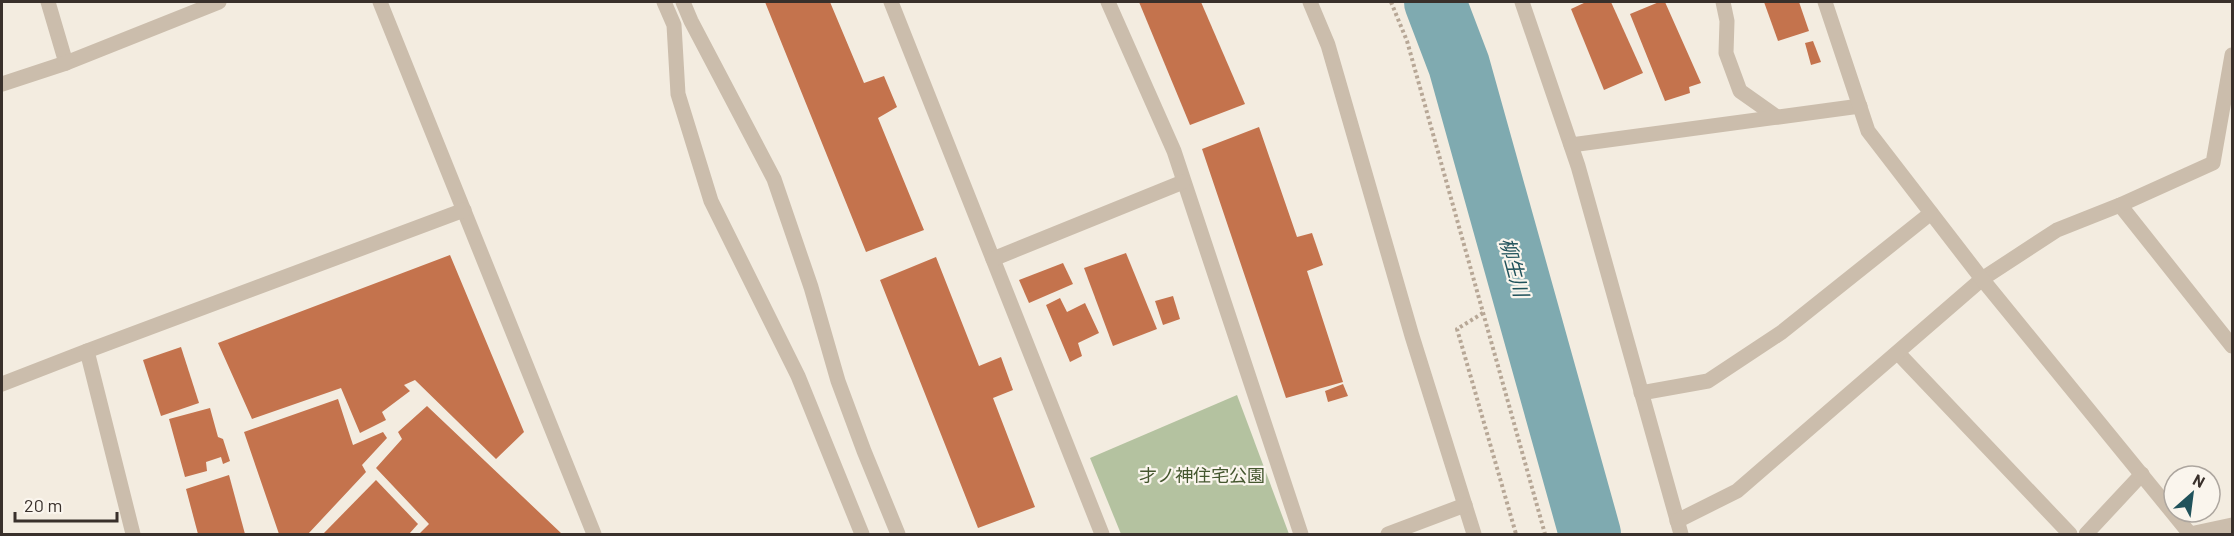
<svg xmlns="http://www.w3.org/2000/svg" width="2234" height="536" font-family="Barlow,'Noto Sans JP',sans-serif">
<rect width="100%" height="100%" fill="#f3ece0"/>
<!-- green -->
<path fill="#b4c2a0" d="M1237 395 1289 534H1121L1090 458Z"/>
<g fill="none" stroke-linecap="round" stroke-linejoin="round">
<!-- river -->
<path stroke="#7faab0" stroke-width="62" d="M1435 2 1459 65 1590 534"/>
</g>
<!-- building -->
<g fill="#c4734d">
<path d="M765 2H830L864 83 884 76 897 107 878 118 924 230 866 252Z"/>
<path d="M1139 2H1201L1245 104 1190 125Z"/>
<path d="M1586 2H1611L1643 73 1604 90 1571 9Z"/>
<path d="M1659 2H1665L1701 83 1689 87 1690 93 1665 101 1630 14Z"/>
<path d="M1764 2H1799L1809 31 1778 41Z"/>
<path d="M1813 41 1821 62 1811 65 1805 43Z"/>
<path d="M1259 127 1297 237 1312 233 1323 265 1307 271 1343 382 1286 398 1202 149Z"/>
<path d="M1126 253 1157 329 1113 346 1084 268Z"/>
<path d="M450 255 524 432 496 459 415 380 404 385 410 391 382 412 386 420 360 433 341 388 252 419 218 343Z"/>
<path d="M936 257 979 366 1001 357 1013 390 993 398 1035 507 978 528 880 280Z"/>
<path d="M1063 263 1073 284 1029 303 1019 280Z"/>
<path d="M1173 296 1180 319 1163 325 1155 301Z"/>
<path d="M1060 298 1067 312 1085 303 1099 333 1078 343 1082 356 1070 362 1046 305Z"/>
<path d="M181 347 199 403 161 416 143 360Z"/>
<path d="M1343 384 1348 396 1328 402 1325 391Z"/>
<path d="M338 399 353 445 383 432 387 438 362 465 366 472 308 534H279L244 432Z"/>
<path d="M427 406 562 534H419L429 524 376 468 402 439 398 432Z"/>
<path d="M210 408 218 437 223 439 230 461 223 464 221 457 206 462 207 471 185 477 169 419Z"/>
<path d="M229 475 245 534H198L186 489Z"/>
<path d="M376 480 418 524 409 534H323Z"/>
</g>
<g fill="none" stroke-linecap="round" stroke-linejoin="round">
<!-- path -->
<g stroke="#b7a796" stroke-width="4" stroke-dasharray="3 3" stroke-linecap="butt">
<path d="M1391 2 1407 41 1545 534"/>
<path d="M1483 313 1457 329 1516 534"/>
</g>
<!-- service -->
<g stroke="#cbbdac" stroke-width="15">
<path d="M891 2 1102 534"/>
<path d="M1108 2 1174 151 1301 534"/>
<path d="M993 259 1183 182"/>
</g>
<!-- minor -->
<g stroke="#cbbdac" stroke-width="15">
<path d="M48 2 66 63"/>
<path d="M380 2 594 534"/>
<path d="M664 2 674 25 678 94 711 201 798 376 862 534"/>
<path d="M683 2 691 21 774 179 811 287 838 381 864 451 898 534"/>
<path d="M1310 2 1328 45 1412 336 1474 534"/>
<path d="M1522 2 1578 166 1681 534"/>
<path d="M1723 2 1727 21 1726 53 1740 91 1777 117"/>
<path d="M2 84 66 63 219 2"/>
<path d="M1571 145 1860 106"/>
<path d="M2120 205 2232 346"/>
<path d="M87 351 464 210"/>
<path d="M1898 353 2070 534"/>
<path d="M2 384 87 351 133 534"/>
<path d="M1641 393 1708 381 1782 332 1931 213"/>
<path d="M1677 521 1737 491 1982 279 2057 230 2120 205 2213 163 2232 55"/>
<path d="M1388 534 1465 505"/>
<path d="M2086 534 2142 474"/>
</g>
<!-- tertiary -->
<path stroke="#cbbdac" stroke-width="15" d="M1825 2 1868 131 1982 279 2190 534 2232 525"/>
</g>
<g text-anchor="middle" dominant-baseline="central" stroke-width="4.5" stroke-linejoin="round" paint-order="stroke">
<!-- park labels -->
<g font-size="18" fill="#45572f" stroke="#faf5ed">
<text x="1202" y="475">才ノ神住宅公園</text>
</g>
<!-- water labels -->
<g font-size="20" font-style="italic" fill="#20525b" stroke="#faf5ed">
<text transform="translate(1515 267) rotate(75)">柳生川</text>
</g>
</g>
<!-- border -->
<rect width="2234" height="536" fill="none" stroke="#39302b" stroke-width="6"/>
<!-- north arrow -->
<g transform="translate(2192 494) rotate(28)"><circle r="28" fill="#faf5ed" stroke="#ada69f" stroke-width="1.5"/>
<path d="M0-4.5L10 22L0 15L-10 22Z" fill="#20525b"/>
<text y="-9" font-size="16" font-weight="bold" text-anchor="middle" fill="#39302b">N</text>
</g>
<!-- scale -->
<path d="M15 512v9h102v-9" fill="none" stroke="#39302b" stroke-width="3"/>
<text x="24" y="512" font-size="18" fill="#39302b" stroke="#faf5ed" stroke-width="4.5" paint-order="stroke">20 m</text>
</svg>
